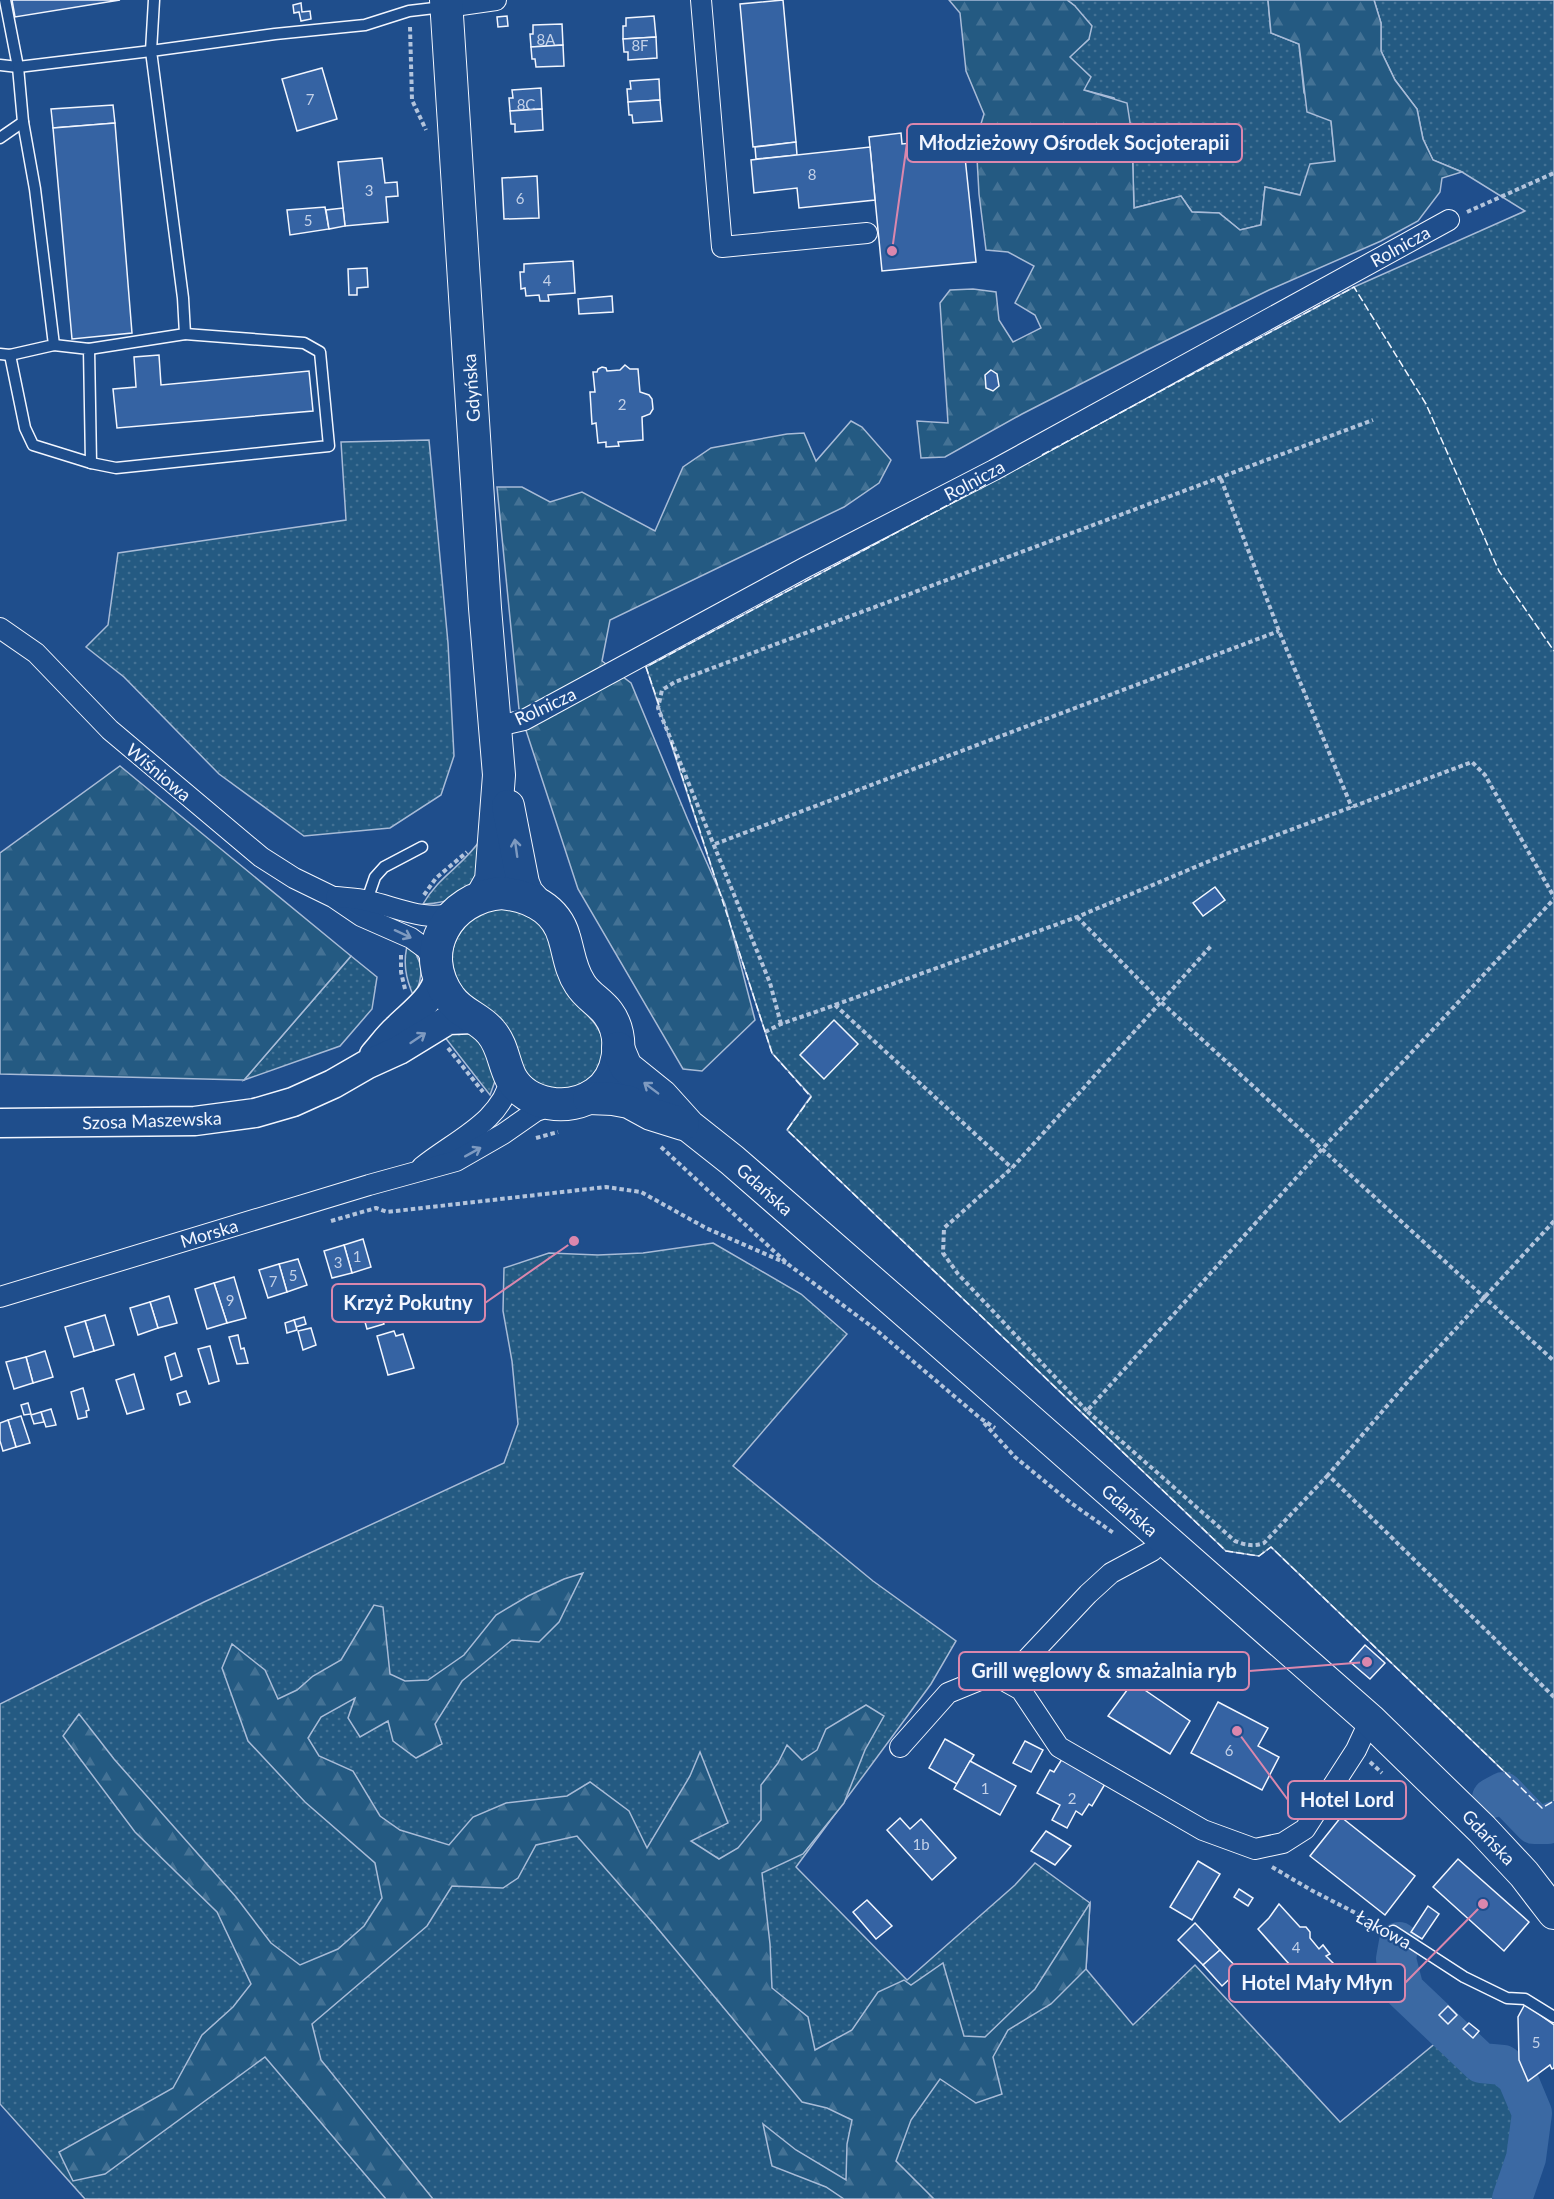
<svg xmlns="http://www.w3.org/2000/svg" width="1554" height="2199" font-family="Lato,sans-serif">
<defs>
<pattern id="grass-dots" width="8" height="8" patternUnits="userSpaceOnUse" patternTransform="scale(1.5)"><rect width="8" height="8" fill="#245a82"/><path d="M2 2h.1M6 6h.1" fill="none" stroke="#447295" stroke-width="1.8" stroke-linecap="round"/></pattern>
<pattern id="forest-firs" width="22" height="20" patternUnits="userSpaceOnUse" patternTransform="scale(1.5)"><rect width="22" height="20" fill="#245a82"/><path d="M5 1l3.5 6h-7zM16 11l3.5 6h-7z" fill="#447295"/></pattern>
</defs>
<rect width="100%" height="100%" fill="#1f4e8c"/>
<!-- grass -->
<g fill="url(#grass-dots)" stroke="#a8bbd7" stroke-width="1.5">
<path d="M1067 0H1268L1271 33 1299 44 1304 93 1331 120 1335 161 1300 195 1265 187 1261 225 1240 230 1219 213 1192 212 1181 196 1134 208 1132 135 1114 98 1084 90 1069 57 1089 39 1075 6Z"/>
<path d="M1374 0H1554V1801L1542 1808 1271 1547 1259 1556 1226 1551 787 1130 811 1096 772 1053 646 667 1354 287 1525 211 1462 172 1433 160 1423 139 1417 109 1395 80 1381 51V23Z"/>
<path d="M429 440 448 643 454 756 441 795 390 828 304 836 219 774 124 677 86 647 108 625 118 553 346 520 341 442Z"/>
<path d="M481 839 486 865C465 892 459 903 423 904 438 877 464 865 481 839Z"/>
<path d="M505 908C520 910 536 918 545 930 555 945 554 973 566 991 576 1008 601 1021 603 1043 605 1076 574 1097 544 1087 539 1085 533 1080 529 1076 511 1054 459 994 454 970 450 956 453 942 462 930 472 915 488 909 505 908Z"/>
<path d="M408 943C424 961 424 976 414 997 406 980 402 962 408 943Z"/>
<path d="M351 956 377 977 372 1009 340 1046 244 1080Z"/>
<path d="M462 1030 481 1039 495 1069V1081L490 1095 440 1031Z"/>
<path d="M713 1243 801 1294 847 1334 733 1466 873 1581 956 1641 931 1684 796 1867 907 1980 1015 1885 1035 1863 1090 1903 1086 1969 1133 2025 1195 1965 1340 2122 1437 2042 1477 2075 1499 2079 1518 2115 1496 2199H85L0 2104V1704L204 1602 504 1463 518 1424 512 1361 503 1311 504 1268 549 1253 598 1255 643 1253Z"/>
</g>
<!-- forest -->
<g fill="url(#forest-firs)" stroke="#a8bbd7" stroke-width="1.5">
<path d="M949 0H1067L1075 6 1092 26 1089 39 1070 57 1091 77 1084 90 1127 103 1132 135 1134 208 1181 196 1192 212 1219 213 1240 230 1261 225 1265 187 1300 195 1310 164 1335 161 1331 121 1307 112 1299 44 1271 33 1268 0H1374L1381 23V51L1395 80 1417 109 1423 139 1433 160 1462 172 1442 178 1440 192 1418 221 1381 241 1269 290 1147 350 1022 414 945 457 921 458 917 421 948 423 940 303 950 290 973 289 996 292 999 320 1013 342 1041 328 1035 315 1015 303 1034 266 1008 252 986 250 979 194 976 140 984 114 966 71 960 13Z"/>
<path d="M851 421 862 427 891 460 879 483 844 507 610 620 602 661 631 683 688 820 725 904 755 1020 702 1071 683 1069 578 889 519 709 497 487H522L550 502 582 492 655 531 683 467 711 448 787 434 804 433 816 461Z"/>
<path d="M120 766 351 956 244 1080 0 1074V853Z"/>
<path d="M583 1573 559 1622 539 1642 512 1640 462 1681 435 1724 442 1744 416 1758 393 1741 388 1721 360 1737 348 1718 355 1698 321 1717 308 1738 319 1756 353 1771 380 1816 400 1830 449 1845 473 1817 506 1803 567 1796 590 1782 629 1811 647 1848 690 1776 700 1752 728 1823 691 1841 719 1859 738 1848 761 1820V1785L778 1763 787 1745 802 1760 817 1750 826 1729 866 1705 884 1716 865 1750 844 1803 803 1854 762 1873 770 1944 772 1988 808 2017 815 2050 852 2030 878 1992 904 1980 911 1985 943 1963 964 2036 985 2037 1035 1989 1090 1903 1086 1969 1051 2004 1008 2030 993 2057 1002 2094 976 2103 940 2079 911 2120 896 2161 934 2199H844L826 2187 772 2166 763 2124 796 2150 846 2180 847 2144 852 2120 827 2108 802 2102 654 1924 577 1836 536 1845 518 1878 503 1888 452 1886 427 1926 312 2024 321 2060 433 2199H386L265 2057 105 2174 73 2181 59 2152 173 2088 202 2035 233 2007 251 1984 217 1912 135 1832 63 1736 79 1714 114 1759 236 1897 271 1943 300 1965 338 1949 364 1926 382 1898 375 1863 305 1802 248 1741 222 1668 232 1644 265 1670 278 1699 297 1690 313 1676 341 1660 374 1605 383 1607 390 1674 405 1681 428 1680 464 1655 496 1615 528 1596 564 1579Z"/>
</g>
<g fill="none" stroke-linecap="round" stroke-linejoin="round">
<!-- river -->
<g stroke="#3b69a3" stroke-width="40">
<path d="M1492 1798 1503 1792 1534 1824H1548L1554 1821"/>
<path d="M1399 1942 1396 1959 1404 1990 1481 2063 1503 2065 1517 2077 1532 2113 1526 2158 1512 2199"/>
</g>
</g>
<!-- building -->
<g fill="#3563a3" stroke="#f2f6ff" stroke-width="1.5">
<path d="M12 0H120L15 17Z"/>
<path d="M783 0 796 142 753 147 740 4Z"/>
<path d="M301 3 302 12 310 11 311 19 301 21 299 12 294 13 293 5Z"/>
<path d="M507 16 508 26 498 27 497 17Z"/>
<path d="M654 16 656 37 623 39V26H626V18Z"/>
<path d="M562 24 563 45 531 47 530 34H533V25Z"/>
<path d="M656 37 657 58 628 60V52H624L623 39Z"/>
<path d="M563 45 564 66 536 67 535 59H532L531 47Z"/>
<path d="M322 68 337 119 297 131 282 79Z"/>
<path d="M659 79 660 100 628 102 627 89H631L630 81Z"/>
<path d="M541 88 542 109 510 111 509 98H513L512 90Z"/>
<path d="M660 100 662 121 633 123 632 115H629L628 102Z"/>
<path d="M113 105 115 123 53 128 51 109Z"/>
<path d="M542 109 543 130 515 132V124H511L510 111Z"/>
<path d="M115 123 132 333 72 339 53 128Z"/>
<path d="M901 133 902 144 963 138 976 262 882 271 869 137Z"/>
<path d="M796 142 797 155 756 159 755 147Z"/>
<path d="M870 147 875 200 799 208 797 188 754 193 751 160Z"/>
<path d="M382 158 385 183 397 182 398 196 386 197 388 222 345 226 338 162Z"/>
<path d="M537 176 539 218 504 219 502 178Z"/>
<path d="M325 207 329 229 290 235 287 210Z"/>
<path d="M343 208 345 226 329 229 326 210Z"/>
<path d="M573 261 575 293 548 295 549 301H540L539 295 526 296 525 288 521 289 520 272H524V264Z"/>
<path d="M367 268 368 287 357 288V295H349L348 269Z"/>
<path d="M612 296 613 312 579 314 578 299Z"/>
<path d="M159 355 161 385 309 371 313 411 117 428 113 389 136 387 134 357Z"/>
<path d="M625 365 630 369H638L640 392 649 395 652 399 653 409 650 414 642 417 643 440 618 442 619 446 606 447V442L598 443 596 423 592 424 590 392H595L593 372H597L598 369 602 367 606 368 607 371 620 370Z"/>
<path d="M991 370 997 374 999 386 993 391 986 388 985 375Z"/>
<path d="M1215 887 1225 900 1203 916 1193 903Z"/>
<path d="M834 1020 858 1044 824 1079 800 1055Z"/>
<path d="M363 1239 371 1267 352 1273 344 1245Z"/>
<path d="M344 1245 352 1273 332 1278 324 1251Z"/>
<path d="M298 1259 307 1285 287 1292 279 1264Z"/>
<path d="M279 1264 287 1292 268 1298 259 1270Z"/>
<path d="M234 1277 246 1318 227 1323 214 1283Z"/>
<path d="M214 1283 227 1323 207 1329 195 1289Z"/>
<path d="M376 1295 384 1324 367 1329 359 1301Z"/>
<path d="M169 1296 177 1323 158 1328 150 1302Z"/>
<path d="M150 1302 158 1328 138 1335 130 1308Z"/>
<path d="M105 1315 114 1345 94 1351 85 1321Z"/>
<path d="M304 1317 306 1324 296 1327 294 1320Z"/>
<path d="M294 1320 297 1330 287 1333 285 1323Z"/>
<path d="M85 1321 94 1351 74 1357 65 1327Z"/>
<path d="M311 1328 316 1345 303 1350 298 1331Z"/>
<path d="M394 1331 396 1336 403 1334 414 1368 388 1375 377 1336Z"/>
<path d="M238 1335 241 1349 244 1348 248 1363 237 1364 229 1337Z"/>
<path d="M210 1346 219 1381 209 1384 198 1349Z"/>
<path d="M45 1351 53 1377 33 1383 26 1357Z"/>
<path d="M175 1353 182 1376 171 1380 165 1357Z"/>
<path d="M26 1357 33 1383 14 1389 6 1362Z"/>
<path d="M134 1374 144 1409 127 1414 116 1380Z"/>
<path d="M83 1388 89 1410 86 1411 87 1417 78 1419 71 1392Z"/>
<path d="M186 1391 190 1402 180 1405 177 1394Z"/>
<path d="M28 1403 31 1414 24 1415 21 1405Z"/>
<path d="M51 1409 56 1425 46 1427 41 1412Z"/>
<path d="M41 1412 44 1422 34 1424 31 1415Z"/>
<path d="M21 1416 30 1443 16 1447 8 1420Z"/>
<path d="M8 1420 16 1447 3 1451 0 1441V1423Z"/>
<path d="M1365 1645 1385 1663 1370 1679 1350 1662Z"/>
<path d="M1133 1682 1190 1721 1170 1754 1108 1716Z"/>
<path d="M1218 1702 1268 1728 1258 1746 1279 1757 1262 1790 1191 1753Z"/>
<path d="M945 1739 974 1755 957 1784 929 1768Z"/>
<path d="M1025 1741 1043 1750 1031 1772 1013 1763Z"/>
<path d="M1062 1759 1105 1784 1092 1806 1089 1804 1082 1815 1076 1811 1067 1828 1052 1820 1060 1805 1037 1793 1050 1770 1054 1772Z"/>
<path d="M970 1761 1016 1786 1000 1815 954 1789Z"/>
<path d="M1341 1817 1415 1876 1385 1915 1310 1856Z"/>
<path d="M900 1818 910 1829 921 1819 956 1858 932 1880 887 1830Z"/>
<path d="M1046 1831 1071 1846 1055 1865 1031 1851Z"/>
<path d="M1458 1859 1529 1922 1504 1951 1433 1887Z"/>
<path d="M1198 1861 1220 1874 1192 1920 1170 1907Z"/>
<path d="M1239 1889 1253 1898 1248 1906 1234 1897Z"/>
<path d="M867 1900 892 1926 876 1939 853 1912Z"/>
<path d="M1279 1904 1300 1927H1306L1310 1932V1938L1319 1949 1323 1945 1330 1954 1326 1956 1335 1965 1315 1986 1311 1987 1306 1983 1258 1929 1269 1918Z"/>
<path d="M1428 1906 1439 1914 1422 1939 1411 1932Z"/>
<path d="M1195 1923 1220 1950 1203 1965 1178 1940Z"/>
<path d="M1220 1950 1239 1970 1222 1986 1203 1965Z"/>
<path d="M1525 2004 1554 2025V2068L1552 2069 1550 2065 1528 2081 1519 2060 1518 2017Z"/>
<path d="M1448 2006 1457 2015 1448 2024 1439 2015Z"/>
<path d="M1469 2023 1479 2031 1473 2038 1463 2029Z"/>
</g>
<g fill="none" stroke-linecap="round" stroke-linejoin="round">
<!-- lane casing -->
<g stroke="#f2f6ff" stroke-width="13">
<g id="lane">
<path d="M0 65 18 67 5 0"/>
<path d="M0 138 23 122 18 67 151 51 154 0"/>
<path d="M89 349 185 334 183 298 151 51 275 34 365 25 409 11 443 7"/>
<path d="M0 354 10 355 54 345 35 189 23 122"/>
<path d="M10 355 25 428 33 445 91 463 89 349 54 345"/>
<path d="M91 463 116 468 329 446 320 352 304 343 185 334"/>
<path d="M366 903 375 877 384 867 422 847"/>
<path d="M1393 1931 1464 1977 1507 1998 1525 1999 1554 2017"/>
</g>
</g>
<!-- street casing -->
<g stroke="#f2f6ff" stroke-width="22">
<g id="street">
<path d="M701 0 722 247 867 233"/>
<path d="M447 7 496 0"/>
<path d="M0 628 36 653 110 730 261 857 294 878 333 897 361 916 411 938 426 949 436 965"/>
<path d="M494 727 524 720 806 567 994 470 1449 220"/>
<path d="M336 897C347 898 358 898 368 901 396 907 427 923 455 912"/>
<path d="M422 1167C455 1140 502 1122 511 1077"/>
<path d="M0 1297 369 1185 456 1161 503 1134 536 1111 556 1104"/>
<path d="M994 1675 1021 1690 1059 1747 1203 1830 1255 1849 1283 1843 1305 1829 1356 1750 1370 1720"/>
<path d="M900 1747 948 1693 1024 1662 1088 1594 1111 1573 1152 1551 1162 1539"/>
</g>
</g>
<!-- secondary casing -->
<g stroke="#f2f6ff" stroke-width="31">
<g id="secondary">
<path d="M374 1055C382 1046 388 1037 397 1029 413 1013 433 1000 439 977"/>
<path d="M0 1123 195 1121 255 1113 293 1102 333 1084 366 1065 399 1050 448 1020 474 1019"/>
</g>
</g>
<!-- primary casing -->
<g stroke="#f2f6ff" stroke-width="34">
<g id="primary">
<path d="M446 0 485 608 499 775 491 880 482 896"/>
<path d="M508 806 523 883 527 893 535 902"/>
<path d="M502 893C529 896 556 908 564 937 569 953 570 969 580 984 587 996 600 1002 608 1013 626 1037 620 1078 595 1094 569 1112 527 1106 511 1078 503 1062 503 1046 491 1032 480 1018 461 1014 450 998 416 952 448 897 502 893Z"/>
<path d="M618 1048 626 1067 662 1096 689 1126 732 1160 919 1323 1370 1720 1482 1829 1524 1874 1554 1913"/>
<path d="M589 1098 613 1099 629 1102 651 1114 683 1124"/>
</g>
</g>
<!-- path -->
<g stroke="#b3c4dc" stroke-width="4" stroke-dasharray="4.5 3" stroke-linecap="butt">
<path d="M410 27 412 100 426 130"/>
<path d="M1467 212 1554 173"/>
<path d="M1221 479 1279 631 1352 808"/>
<path d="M715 844 1279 631"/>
<path d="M424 895 436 878 467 852"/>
<path d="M1077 917 1161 1002 1554 1361"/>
<path d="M401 955V972L405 989"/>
<path d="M835 1005 1077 917 1226 854 1472 762 1485 775 1554 897"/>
<path d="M781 1024 770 983 658 708 662 690 675 682 1373 420"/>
<path d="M765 1032 781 1024 835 1005 1012 1168"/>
<path d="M448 1048 483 1092"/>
<path d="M536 1138 558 1132"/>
<path d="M661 1147 789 1265 875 1329 980 1418 995 1428"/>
<path d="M331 1221 376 1208 387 1212 606 1187 641 1192 706 1228 786 1263"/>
<path d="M1554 1221 1410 1379 1328 1475 1554 1697"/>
<path d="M1087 1411 958 1274 943 1253 944 1228 1012 1168 1211 946"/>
<path d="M984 1423 1015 1457 1071 1503 1115 1534"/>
<path d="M1328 1475 1264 1543C1253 1547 1246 1545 1235 1541L1087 1411 1322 1149 1554 899"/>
<path d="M1370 1762 1382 1773"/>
<path d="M1272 1867 1311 1890 1379 1925"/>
</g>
<!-- lane -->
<use href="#lane" stroke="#1f4e8c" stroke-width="10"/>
<!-- street -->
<use href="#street" stroke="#1f4e8c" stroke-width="20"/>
<!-- secondary -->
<use href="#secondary" stroke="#1f4e8c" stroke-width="28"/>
<!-- primary -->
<use href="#primary" stroke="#1f4e8c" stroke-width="32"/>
<!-- fence -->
<g stroke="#f2f6ff" stroke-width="1.5" stroke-dasharray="8 3" stroke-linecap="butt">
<path d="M1042 455 1354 287 1426 404 1499 571 1554 651"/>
<path d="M659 705 646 667 987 484"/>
<path d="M671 742 772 1053 811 1097 787 1130 1226 1551 1259 1556 1271 1547 1542 1808 1554 1801"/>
</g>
</g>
<!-- one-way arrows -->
<defs><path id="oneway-shaft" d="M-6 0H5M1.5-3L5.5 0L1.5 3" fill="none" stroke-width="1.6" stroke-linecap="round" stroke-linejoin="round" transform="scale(1.5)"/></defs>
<g stroke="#7e9ac0">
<use href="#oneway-shaft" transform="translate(516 848) rotate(-98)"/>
<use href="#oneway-shaft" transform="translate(403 934) rotate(25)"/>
<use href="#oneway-shaft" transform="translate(418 1038) rotate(-34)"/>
<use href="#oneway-shaft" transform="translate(651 1088) rotate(-143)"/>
<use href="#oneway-shaft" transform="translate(473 1152) rotate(-29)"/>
</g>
<g text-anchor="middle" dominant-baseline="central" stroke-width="4.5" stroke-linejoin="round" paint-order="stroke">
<!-- number labels -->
<g font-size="15" fill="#c3d1e8">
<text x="546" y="39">8A</text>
<text x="640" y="45">8F</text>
<text x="310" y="99">7</text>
<text x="526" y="104">8C</text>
<text x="812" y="174">8</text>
<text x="369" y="190">3</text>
<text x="520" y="198">6</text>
<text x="308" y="220">5</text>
<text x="547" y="280">4</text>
<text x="622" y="404">2</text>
<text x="357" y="1256">1</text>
<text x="338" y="1262">3</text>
<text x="293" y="1275">5</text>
<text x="273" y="1281">7</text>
<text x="230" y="1300">9</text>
<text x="1229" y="1750">6</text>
<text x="985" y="1788">1</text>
<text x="1072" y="1798">2</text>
<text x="921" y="1844">1b</text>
<text x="1296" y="1947">4</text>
<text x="1536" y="2042">5</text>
</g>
<!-- street labels -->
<g font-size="18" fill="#f2f6ff" stroke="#1f4e8c">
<text transform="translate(1400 246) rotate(-29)">Rolnicza</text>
<text transform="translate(471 388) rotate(-94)">Gdyńska</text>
<text transform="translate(974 480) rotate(-28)">Rolnicza</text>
<text transform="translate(545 706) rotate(-25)">Rolnicza</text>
<text transform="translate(159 772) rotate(40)">Wiśniowa</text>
<text transform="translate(152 1120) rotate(-2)">Szosa Maszewska</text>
<text transform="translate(765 1189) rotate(42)">Gdańska</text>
<text transform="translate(209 1233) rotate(-17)">Morska</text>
<text transform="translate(1130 1510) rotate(42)">Gdańska</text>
<text transform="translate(1489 1837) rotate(47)">Gdańska</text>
<text transform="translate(1384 1929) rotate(29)">Łąkowa</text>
</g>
</g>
<!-- callouts -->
<path fill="none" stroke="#da87ad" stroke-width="2" d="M892 251L907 143M574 1241L485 1303M1367 1662L1249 1671M1237 1731L1288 1800M1483 1904L1405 1983"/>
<g fill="#da87ad" stroke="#1f4e8c" stroke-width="2">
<circle cx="892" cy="251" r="6"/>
<circle cx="574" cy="1241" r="6"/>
<circle cx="1367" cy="1662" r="6"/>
<circle cx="1237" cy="1731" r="6"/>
<circle cx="1483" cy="1904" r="6"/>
</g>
<g fill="#1f4e8c" stroke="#da87ad" stroke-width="2">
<rect x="907" y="124" width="335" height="38" rx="6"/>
<rect x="332" y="1284" width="153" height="38" rx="6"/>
<rect x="959" y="1652" width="290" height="38" rx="6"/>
<rect x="1288" y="1781" width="118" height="38" rx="6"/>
<rect x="1229" y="1964" width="176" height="38" rx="6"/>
</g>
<g font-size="20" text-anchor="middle" font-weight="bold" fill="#f2f6ff">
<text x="1074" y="150">Młodzieżowy Ośrodek Socjoterapii</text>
<text x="408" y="1310">Krzyż Pokutny</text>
<text x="1104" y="1678">Grill węglowy &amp; smażalnia ryb</text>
<text x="1347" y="1807">Hotel Lord</text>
<text x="1317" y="1990">Hotel Mały Młyn</text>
</g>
</svg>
